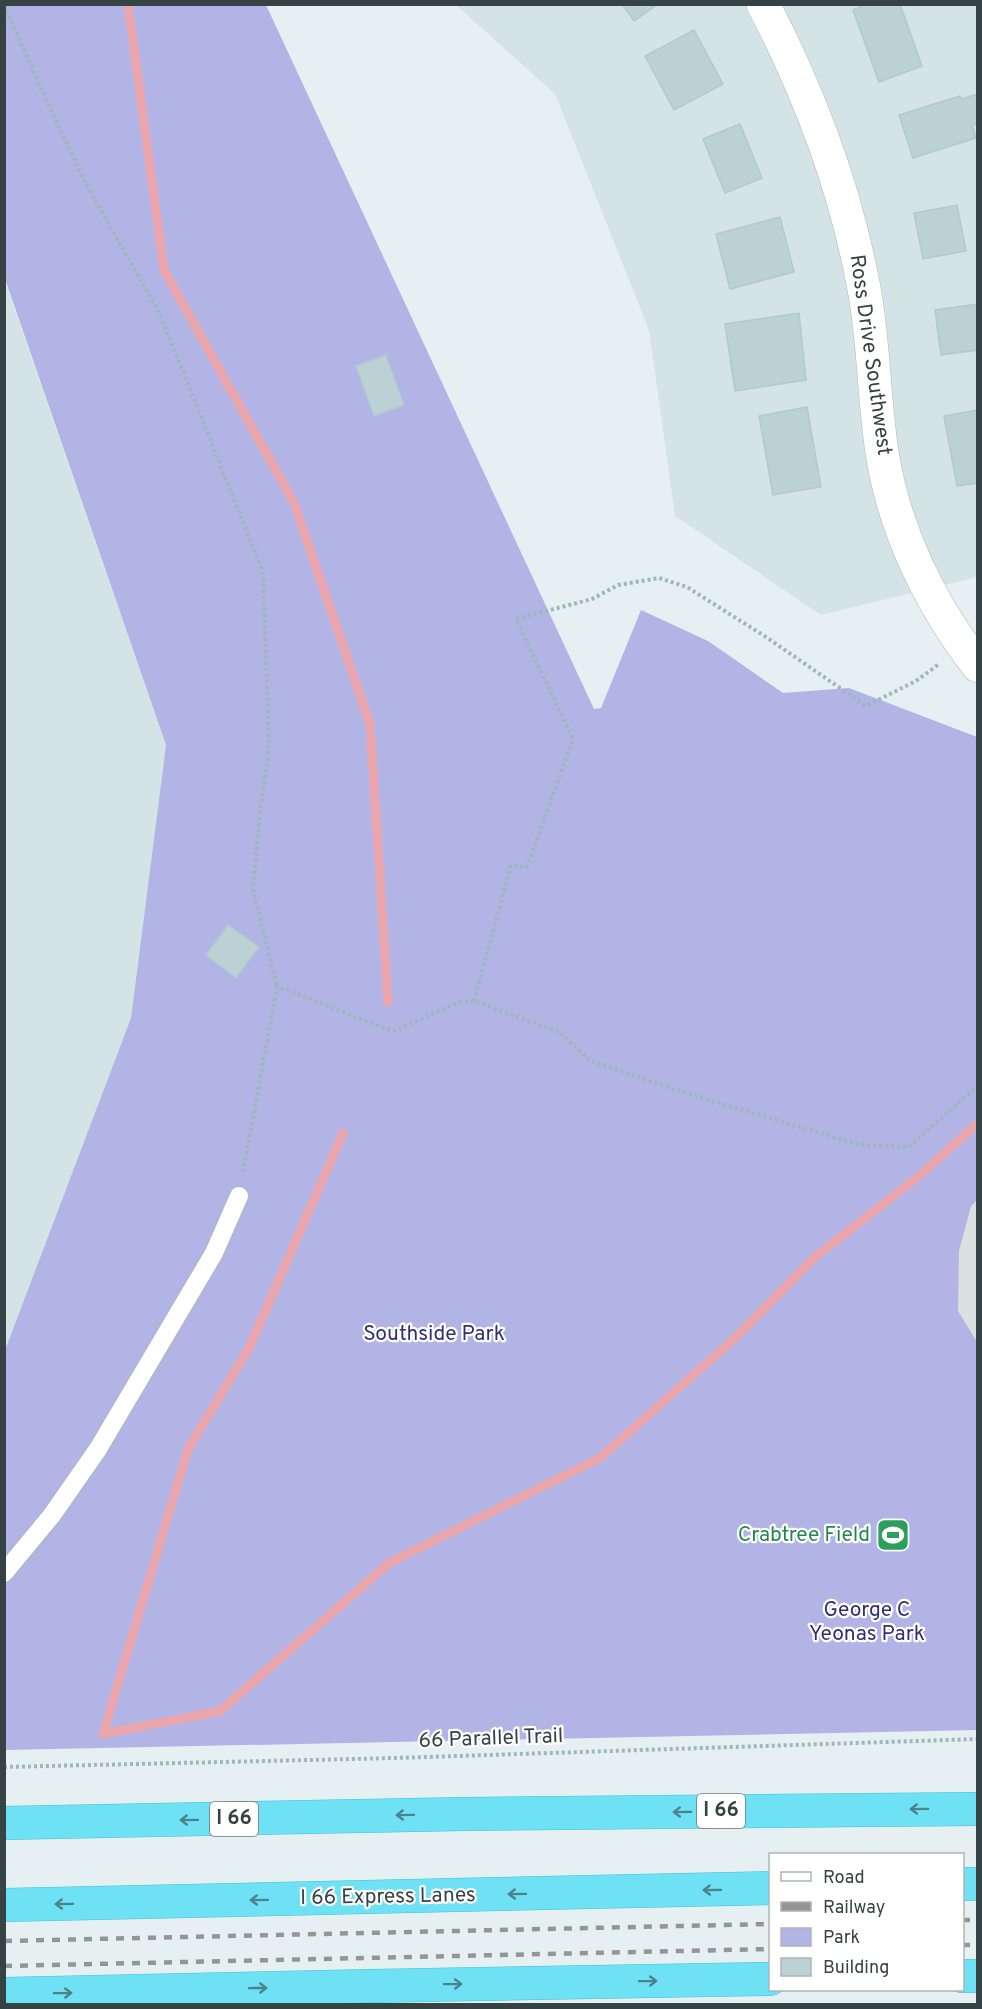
<svg xmlns="http://www.w3.org/2000/svg" width="982" height="2009" font-family="Overpass,sans-serif">
<rect width="100%" height="100%" fill="#e6f0f2"/>
<!-- residential -->
<g fill="#d4e3e5">
<path d="M456 5H977V577L821 615 675 516 649 330 555 94Z"/>
<path d="M4 279 166 745 131 1018 5 1353Z"/>
</g>
<!-- green -->
<path fill="#b1b4e4" d="M5 5H266L594 709 601 708 641 610 708 641 783 693 849 688 977 737V1730L5 1750 4 1353 131 1018 166 745 5 279Z"/>
<!-- parking -->
<path fill="#dbe0e0" d="M977 1200V1342L958 1311 959 1251 971 1206Z"/>
<g fill="none" stroke-linecap="round" stroke-linejoin="round">
<!-- stream -->
<g stroke="#eba6ad" stroke-width="9">
<path d="M128 4 164 270 294 503 370 724 388 1002"/>
<path d="M343 1133 249 1348 188 1449 103 1734 220 1711 389 1563 600 1458 736 1337 815 1257 919 1176 978 1123"/>
</g>
</g>
<!-- building -->
<g fill="#bcd1d3" stroke="#b0cacd" stroke-width="1.5">
<path d="M622 4H658L634 21Z"/>
<path d="M867 4H900L922 66 879 82 853 10Z"/>
<path d="M694 30 723 84 674 110 645 56Z"/>
<path d="M978 94V124L972 125 976 138 913 158 899 115 960 96 961 99Z"/>
<path d="M740 124 762 178 725 193 703 139Z"/>
<path d="M957 205 966 251 923 259 914 213Z"/>
<path d="M780 217 794 272 730 289 716 234Z"/>
<path d="M978 304V350L941 355 935 310Z"/>
<path d="M799 313 806 380 735 391 725 324Z"/>
<path d="M386 355 404 405 374 416 356 366Z"/>
<path d="M807 407 821 487 773 495 759 416Z"/>
<path d="M978 410V483L957 486 944 416Z"/>
<path d="M228 925 259 947 236 978 206 955Z"/>
</g>
<g fill="none" stroke-linecap="round" stroke-linejoin="round">
<!-- lane casing -->
<g stroke="#a9babd" stroke-width="20">
<path id="lane" d="M4 1573 52 1515 98 1449 214 1253 239 1196"/>
</g>
<!-- street casing -->
<g stroke="#a9babd" stroke-width="34">
<path id="street" d="M763 4C811 96 847 193 865 294 874 346 874 400 882 452 894 530 930 604 978 666"/>
</g>
<!-- highway casing -->
<g stroke="#3fc2d3" stroke-width="34">
<g id="highway">
<path d="M4 1823 464 1814 978 1809"/>
<path d="M962 1884H978"/>
<path d="M4 1905 770 1888"/>
<path d="M962 1976H978"/>
<path d="M4 1994 371 1986 770 1979"/>
</g>
</g>
<!-- path -->
<g stroke="#9bb9bd" stroke-width="4" stroke-dasharray="3 3" stroke-linecap="butt">
<path d="M4 5 44 95 87 186 160 314 263 572 269 745 260 812 253 889 277 987"/>
<path d="M474 1001 511 865 527 867 573 739 516 619 592 599 618 585 659 578 687 587 766 637 866 706 916 681 939 664"/>
<path d="M243 1172 277 987C317 1000 354 1018 394 1031L457 1003 474 1001 559 1032 591 1061 676 1090 860 1145 909 1147 978 1085"/>
<path d="M4 1767 396 1758 978 1739"/>
</g>
<!-- lane -->
<use href="#lane" stroke="#fff" stroke-width="18"/>
<!-- street -->
<use href="#street" stroke="#fff" stroke-width="33"/>
<!-- highway -->
<use href="#highway" stroke="#6ee1f4" stroke-width="33"/>
<!-- rail -->
<g stroke="#959595" stroke-width="4.5" stroke-dasharray="8 8" stroke-linecap="butt">
<path d="M962 1920H978"/>
<path d="M4 1941 770 1924"/>
<path d="M962 1945H978"/>
<path d="M4 1966 770 1949"/>
</g>
</g>
<!-- one-way arrows -->
<defs><path id="oneway-shaft" d="M-6 0H5M1.5-3L5.5 0L1.5 3" fill="none" stroke-width="1.6" stroke-linecap="round" stroke-linejoin="round" transform="scale(1.5)"/></defs>
<g stroke="#4c828a">
<use href="#oneway-shaft" transform="translate(919 1809) rotate(179)"/>
<use href="#oneway-shaft" transform="translate(682 1812) rotate(179)"/>
<use href="#oneway-shaft" transform="translate(405 1815) rotate(179)"/>
<use href="#oneway-shaft" transform="translate(189 1820) rotate(179)"/>
<use href="#oneway-shaft" transform="translate(712 1890) rotate(179)"/>
<use href="#oneway-shaft" transform="translate(517 1894) rotate(179)"/>
<use href="#oneway-shaft" transform="translate(259 1900) rotate(179)"/>
<use href="#oneway-shaft" transform="translate(64 1904) rotate(179)"/>
<use href="#oneway-shaft" transform="translate(648 1981) rotate(-1)"/>
<use href="#oneway-shaft" transform="translate(453 1984) rotate(-1)"/>
<use href="#oneway-shaft" transform="translate(258 1988) rotate(-1)"/>
<use href="#oneway-shaft" transform="translate(63 1993) rotate(-1)"/>
</g>
<!-- icons -->
<defs>
<g id="stadium-square" transform="scale(1.725)"><rect x="-9" y="-9" width="18" height="18" rx="4" fill="#2e9e5b" stroke="#fff"/><path d="M0-5a6.5 5 0 1 0 0 10a6.5 5 0 1 0 0-10ZM-3.5-1.8h7v3.6h-7Z" fill="#fff"/></g>
</defs>
<g fill-rule="evenodd">
<use href="#stadium-square" x="893" y="1535"/>
</g>
<g text-anchor="middle" dominant-baseline="central" stroke-width="4.5" stroke-linejoin="round" paint-order="stroke">
<!-- shield labels -->
<g fill="#fff" stroke="#727b7c" stroke-width="1.5">
<rect x="697" y="1794" width="48" height="34" rx="4.5"/>
<rect x="210" y="1802" width="48" height="34" rx="4.5"/>
</g>
<g font-size="20" font-weight="bold" fill="#364344">
<text x="721" y="1811">I 66</text>
<text x="234" y="1819">I 66</text>
</g>
<!-- street labels -->
<g font-size="21" fill="#364344" stroke="#fff">
<text transform="translate(870 355) rotate(82)">Ross Drive Southwest</text>
<text transform="translate(491 1739) rotate(-2)">66 Parallel Trail</text>
<text transform="translate(388 1897) rotate(-1)">I 66 Express Lanes</text>
</g>
<!-- park labels -->
<g font-size="21" fill="#342d72" stroke="#fff">
<text x="434" y="1334">Southside Park</text>
<text x="867" y="1610">George C<tspan x="867" dy="24">Yeonas Park</tspan></text>
</g>
<!-- leisure labels -->
<g font-size="21" fill="#27864d" stroke="#fff" text-anchor="end">
<text x="870" y="1535">Crabtree Field</text>
</g>
</g>
<!-- border -->
<rect width="982" height="2009" fill="none" stroke="#364344" stroke-width="12"/>
<!-- legend -->
<rect x="769" y="1853" width="195" height="138" fill="#ffffff" stroke="#afb4b4" stroke-width="1.5"/>
<rect x="781" y="1872" width="30" height="9" fill="#ffffff" stroke="#afb4b4" stroke-width="1.5"/>
<text x="823" y="1883" font-size="18" fill="#364344">Road</text>
<rect x="781" y="1902" width="30" height="9" fill="#959595" stroke="#afb4b4" stroke-width="1.5"/>
<text x="823" y="1913" font-size="18" fill="#364344">Railway</text>
<rect x="781" y="1928" width="30" height="18" fill="#b1b4e4" stroke="#afb4b4" stroke-width="1.5"/>
<text x="823" y="1943" font-size="18" fill="#364344">Park</text>
<rect x="781" y="1958" width="30" height="18" fill="#bcd1d3" stroke="#afb4b4" stroke-width="1.5"/>
<text x="823" y="1973" font-size="18" fill="#364344">Building</text>
</svg>
